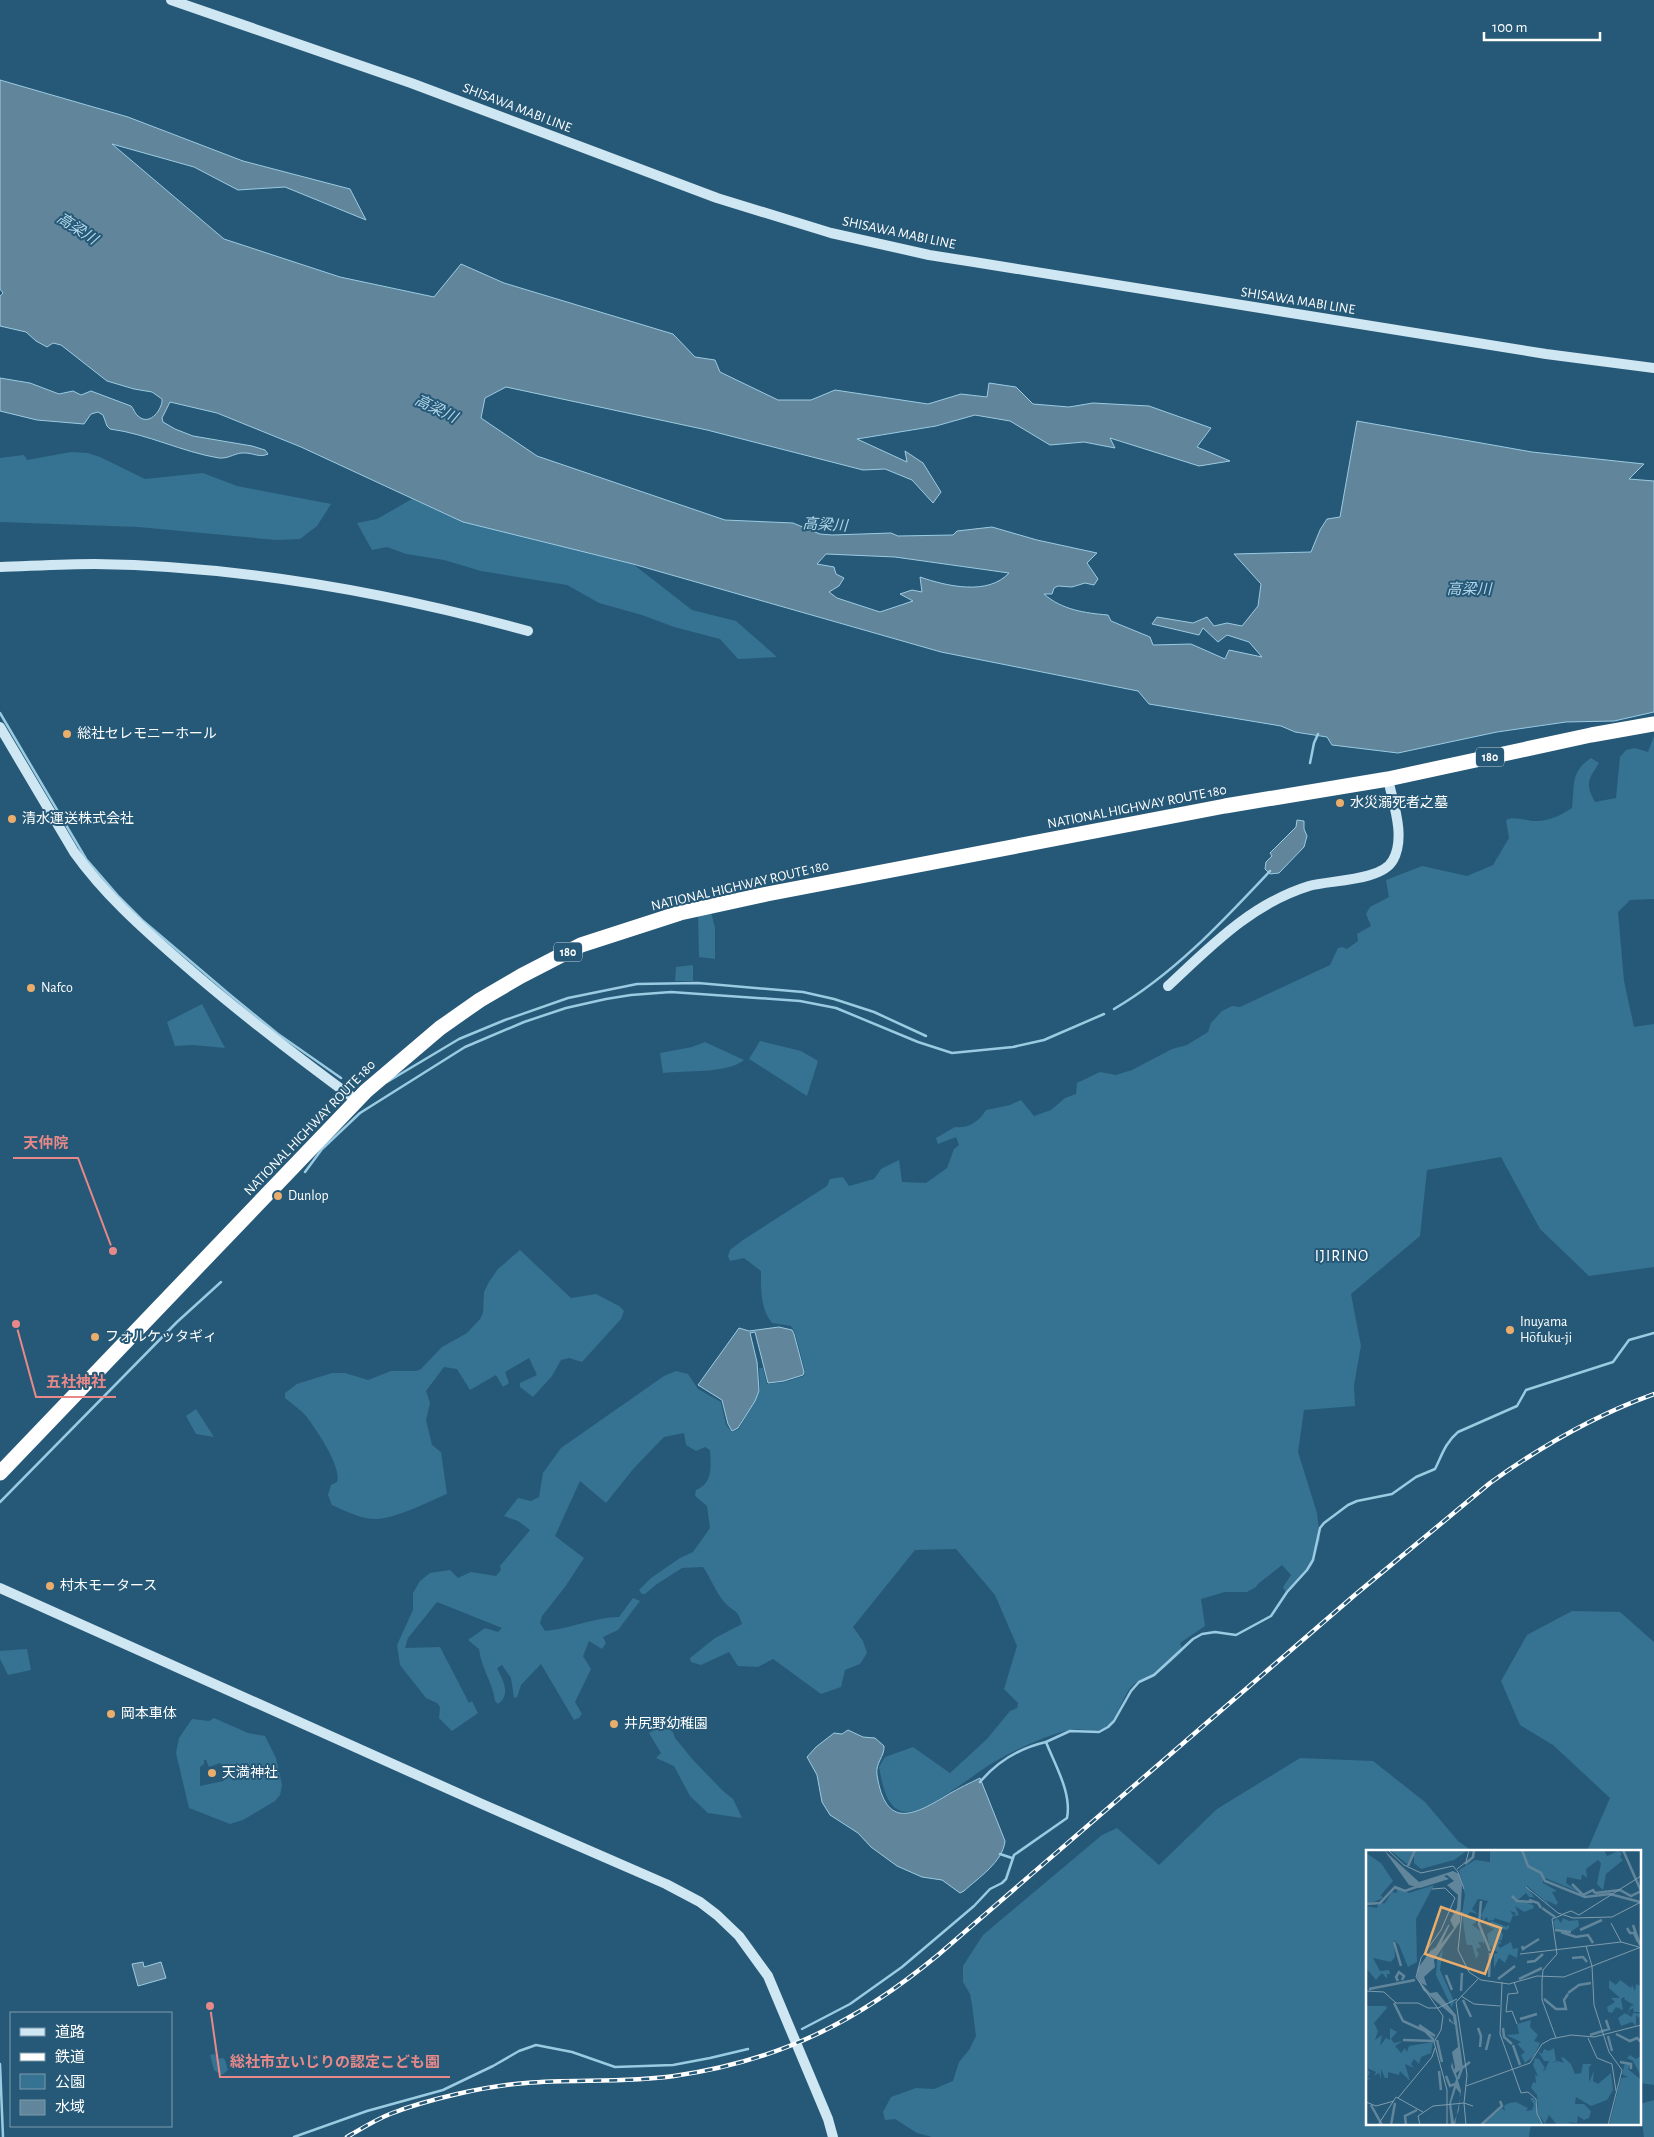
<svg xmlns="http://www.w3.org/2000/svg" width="1654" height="2137" font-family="'Alegreya Sans','Noto Sans JP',sans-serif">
<rect width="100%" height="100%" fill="#265977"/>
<!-- green -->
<g fill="#367292" fill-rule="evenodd">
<path d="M71 452 88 453 100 457 145 479 203 473 237 486 331 504 317 526 300 539 276 540 138 527 0 522V458L24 455 27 460Z"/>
<path d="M412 499 463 522 633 564 692 610 736 621 777 657 738 659 720 639 674 627 642 615 599 603 567 585 481 571 444 560 406 554 387 547 372 550 357 523 377 519Z"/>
<path d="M1654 736V899L1630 900 1618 912 1624 981 1634 1027 1654 1024V1267L1589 1276 1540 1229 1501 1157 1427 1170 1420 1236 1351 1294 1361 1346 1354 1385 1355 1406 1304 1410 1298 1452 1317 1513 1320 1539 1312 1565 1291 1590 1285 1591 1283 1587 1291 1575 1282 1565 1258 1584 1256 1587 1247 1592H1225L1201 1599 1205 1626 1180 1643 1183 1651C1175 1658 1168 1666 1160 1671 1148 1678 1136 1679 1128 1691 1121 1702 1117 1719 1106 1727 1094 1735 1083 1727 1070 1730 1049 1734 1014 1750 996 1761 974 1773 931 1811 907 1812 886 1812 882 1782 879 1767L885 1757 913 1747 950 1773 987 1739 1010 1711 1017 1708 1018 1703 1004 1689 1017 1646 995 1595 956 1549 915 1550 853 1627 863 1641 867 1653 860 1664 845 1670 841 1687 821 1694 773 1659 758 1667 738 1666 729 1652 701 1665 691 1662 690 1658 715 1638 742 1624C737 1609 737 1614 727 1605 716 1594 711 1578 703 1567L682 1568 657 1584 645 1594H642L639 1590 651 1578 680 1558 693 1552 710 1528 707 1506 695 1496 696 1490C713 1483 711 1466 710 1450L705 1447 696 1451 686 1445 684 1433 664 1437 634 1468 606 1503 580 1481 555 1536 584 1558 565 1587 542 1616 540 1623 545 1631C570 1629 594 1617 619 1617L633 1598 640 1601 618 1630 603 1637 606 1643 602 1649 589 1641 583 1656 591 1669 575 1702 582 1714 579 1718 574 1720 541 1664 521 1685 517 1697 514 1698 511 1678 502 1665 497 1668C502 1679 512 1694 498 1704L495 1701C493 1683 481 1668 479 1649L468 1640 485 1628 498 1632 502 1628 437 1602 408 1638 405 1648 440 1647 469 1703 472 1701 478 1713 452 1731 439 1718 440 1707 437 1703 426 1698 400 1665 397 1645 413 1610V1593L420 1581 430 1573 450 1570 458 1578 471 1572 496 1576 501 1570 500 1566 530 1530 518 1521 504 1516 518 1498 531 1501 539 1497 543 1473 561 1448 664 1376 676 1371 688 1374 698 1389 721 1402 726 1425 732 1432 739 1429 760 1391 759 1368H763L767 1384 785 1382 804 1376 805 1371 795 1333 791 1326 772 1323C760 1307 761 1290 761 1271L744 1258 730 1261 728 1256 730 1250 743 1240 827 1186 830 1179 843 1177 849 1186 874 1179 881 1169 899 1160 902 1182 926 1183 947 1168 954 1149 959 1145 956 1137 938 1144 936 1138 955 1127C968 1129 980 1121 986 1110L1010 1105 1021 1100 1034 1116 1051 1110 1065 1098 1076 1094 1077 1083 1100 1072 1116 1075 1132 1070 1172 1049 1187 1045 1208 1032 1211 1023 1222 1011 1232 1006 1240 1007 1330 965 1338 948 1342 947 1347 949 1358 941 1357 934 1371 926 1366 914 1370 907 1389 897 1386 880 1422 866 1467 876 1493 865 1509 838 1506 820C1515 815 1527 822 1538 821 1552 820 1561 815 1572 808 1575 785 1570 772 1591 758L1599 763C1588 780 1585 784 1595 802L1616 798 1620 757 1626 750 1635 748 1648 752Z"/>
<path d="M711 912 715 928V959L699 957 698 915Z"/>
<path d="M693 965V981H675L676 967Z"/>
<path d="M202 1004 225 1048 193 1045 175 1046 167 1022Z"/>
<path d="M760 1041 801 1051 818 1061 807 1096 749 1059Z"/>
<path d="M705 1042 744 1060C727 1074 685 1070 663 1073L660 1053 692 1047Z"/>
<path d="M520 1250 571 1298 596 1294 619 1306 624 1311 621 1319 582 1362 569 1358 561 1360 552 1376 533 1397 520 1387V1383L537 1375 529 1358 505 1372 509 1383 503 1387 496 1375 470 1390 457 1369 444 1367 426 1391 430 1403 426 1420 432 1445 441 1452 447 1494C427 1502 398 1518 376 1519 361 1519 345 1511 332 1505L328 1495 331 1485 337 1482C342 1467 316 1429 306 1416 300 1409 292 1404 285 1398V1393L297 1384 332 1373H345L368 1380 391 1371H416L421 1369 442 1347 467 1333 480 1319 483 1313 484 1292 489 1282 498 1269Z"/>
<path d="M196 1409 214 1437 196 1434 186 1416Z"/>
<path d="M1572 1611 1620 1612 1654 1642V2085L1640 2083V1851H1587L1610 1798 1553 1745 1520 1725 1501 1681 1527 1635Z"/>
<path d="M27 1649 31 1670 8 1675 0 1659V1651Z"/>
<path d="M214 1718 248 1733 265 1736 276 1758 282 1785 280 1795 275 1801 243 1820 230 1824 189 1808 176 1753 179 1738 192 1719 209 1721ZM204 1760H206L209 1767 220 1763 225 1771 224 1781 200 1786V1767L204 1764Z"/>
<path d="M669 1722 675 1738 693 1760 723 1791 733 1799 742 1818 708 1813 690 1796 674 1766 656 1758 661 1753 649 1733Z"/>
<path d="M1300 1758 1373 1761 1425 1802 1458 1841 1472 1851H1368V2123H1531L1529 2137H932L917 2133 895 2119 885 2120 883 2112 891 2097 916 2088 934 2089 953 2081 959 2062 969 2050 976 2036 972 2005 970 1994 963 1982V1966L983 1935 1102 1835 1117 1828 1159 1865 1217 1809Z"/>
<path d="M215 2054 217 2059 223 2058 225 2060 228 2070 222 2075 214 2070 210 2055Z"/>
<path d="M1654 2100V2137H1644L1642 2122 1640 2121V2104Z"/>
</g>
<!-- water -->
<g fill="#61869c" stroke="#9bcbe3" fill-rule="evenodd">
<path d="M0 80 128 117 243 161 350 189 366 220 285 187 238 190 194 167 112 144 224 239 340 277 434 297 461 264 504 283 673 334 695 357 715 360 720 372 778 400H811L835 390 928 404 961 394 987 397 989 383 1016 387 1033 404 1069 407 1093 403 1149 406 1211 428 1197 447 1230 461 1199 466 1110 438 1115 448 1084 442 1050 445 1010 421 975 415 936 426 857 439 907 462 905 451 923 463 941 492 933 503 912 480 885 469 863 470 707 430 506 387 485 398 481 418 537 456 725 520 793 523 820 534 832 535 891 533 898 536 953 535 957 531 992 527 1037 540 1097 553 1087 563 1098 579 1094 585 1085 583 1072 587 1058 586 1054 588 1052 594H1044C1062 610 1085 613 1108 615L1111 621 1150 637 1153 645 1191 644 1225 659 1229 650 1262 657 1249 642 1227 635 1218 642 1203 628 1199 635 1152 624 1157 617 1193 623 1207 617 1214 626 1227 623 1242 626 1258 606 1261 584 1234 554 1311 552 1320 530 1327 519 1340 517 1357 421 1532 452 1644 464 1629 479 1654 481V712L1614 721 1566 722 1497 732 1398 753 1332 745 1327 737 1295 732 1281 726 1149 704 1138 691 941 652 633 564 463 522 301 447 217 413 170 402 162 418 163 422 175 429 193 436 252 446 265 450 268 454C260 458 253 453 245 453 236 452 229 459 219 458 182 452 148 434 110 429L107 426 103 415 98 412 91 414 84 424 37 420 0 411V378L30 383 59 394 73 391 81 395 91 391 131 406C134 409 135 414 138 416 149 426 160 412 162 402V399L152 392 134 389 107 381 61 345 53 343 47 347 36 341 26 332 0 326V296L3 293 0 289ZM826 554 895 557 1009 573C988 596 946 586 920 577L922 592 912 590 900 594 913 601 880 612 837 598 829 592 839 586 844 578 836 574 834 567 817 564Z"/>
<path d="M1297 820 1304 821V829L1307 836 1304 847 1279 873 1270 874 1265 869 1266 862 1272 856 1270 853 1296 827Z"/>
<path d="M779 1327 792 1330 794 1334 804 1372 803 1375 784 1381 768 1383 755 1332 750 1333 757 1362 759 1391 755 1401 738 1428 732 1431 728 1424 722 1400 698 1385 739 1328 749 1331Z"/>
<path d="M848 1730 863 1737 875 1738 884 1746C885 1756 875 1763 877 1775 886 1831 914 1815 949 1794 959 1788 970 1783 980 1778L1005 1841C1003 1862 978 1878 964 1891L960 1893 942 1880 922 1877 897 1866 871 1847 858 1833 830 1815 822 1802 817 1775 807 1757 816 1747 834 1733 842 1734Z"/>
<path d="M143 1962 144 1967 161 1962 166 1978 138 1986 132 1964Z"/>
</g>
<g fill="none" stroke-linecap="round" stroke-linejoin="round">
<!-- stream -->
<g stroke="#9bcbe3" stroke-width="2.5">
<path d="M0 713 86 859 119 897 142 920 229 994 278 1034 341 1078"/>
<path d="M1310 763 1314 743 1318 734"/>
<path d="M1114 1009C1174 974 1223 921 1270 871"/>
<path d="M387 1082 459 1039 505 1020 568 998 637 984 698 983 803 992 834 999 874 1012 926 1036"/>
<path d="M305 1172 322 1149 360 1113 465 1047 524 1022 566 1008 606 999 631 995 671 992 800 1001 836 1008 918 1042 952 1053 1013 1047 1044 1040 1104 1014"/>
<path d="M0 1502 177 1322 221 1282"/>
<path d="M980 1782C997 1762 1020 1748 1046 1742"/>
<path d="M1000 1854 1012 1858"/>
<path d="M802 2029 850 2004 902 1967 974 1906 990 1889 1002 1883 1006 1879 1014 1855 1067 1818C1072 1793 1055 1765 1046 1742L1070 1731 1099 1732 1108 1727 1114 1721 1131 1691 1139 1682 1154 1675 1193 1639 1202 1634 1215 1632 1236 1635 1271 1616 1287 1592 1307 1570 1313 1560 1320 1528 1324 1523 1348 1505 1357 1501 1392 1494 1416 1477 1435 1469C1442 1455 1445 1443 1458 1432L1517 1406 1526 1390 1613 1362 1629 1340 1654 1333"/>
<path d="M0 2064 3 2137"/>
<path d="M294 2137 367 2111 443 2090 493 2066 519 2051 536 2045 572 2052 615 2067 673 2065 710 2058 748 2049"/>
</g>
<!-- secondary -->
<g stroke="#cfe6f3" stroke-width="10">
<path d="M171 0 411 83 717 198 831 233 929 255 974 262 1546 354 1654 368"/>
<path d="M0 567C31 566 63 564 95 564 241 566 387 592 528 631"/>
<path d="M0 727 74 852C104 894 141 927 180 961 236 1010 296 1056 356 1100"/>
<path d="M1168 986C1211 946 1251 904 1309 886 1331 880 1382 881 1393 860 1406 837 1393 803 1388 779"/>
<path d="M0 1588 482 1804 666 1884 700 1902 717 1915 739 1936 768 1976 828 2119 833 2137"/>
</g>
<!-- highway -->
<path stroke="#fff" stroke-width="15" d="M0 1473 366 1091 440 1028 480 1000 521 976 581 945 680 913 767 894 1225 806 1388 779 1591 735 1654 724"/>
<!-- rail casing -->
<g stroke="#fff" stroke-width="4.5">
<path id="rail" d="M347 2137C361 2129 375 2120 390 2114 428 2099 486 2086 526 2083 575 2079 625 2083 674 2076 779 2061 857 2022 938 1955L1356 1594 1490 1483C1540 1447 1595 1415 1654 1394"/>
</g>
<!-- rail -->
<use href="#rail" stroke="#265977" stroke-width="2.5" stroke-dasharray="8" stroke-linecap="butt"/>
</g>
<!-- markers -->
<g fill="#ebad6c" stroke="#265977" stroke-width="2">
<circle cx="67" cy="734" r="5"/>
<circle cx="1340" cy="803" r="5"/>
<circle cx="12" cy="819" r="5"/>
<circle cx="31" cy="988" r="5"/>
<circle cx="278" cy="1196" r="5"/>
<circle cx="1510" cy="1330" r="5"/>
<circle cx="95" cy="1337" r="5"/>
<circle cx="50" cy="1586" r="5"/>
<circle cx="111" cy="1714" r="5"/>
<circle cx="614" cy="1724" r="5"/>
<circle cx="212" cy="1773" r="5"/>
</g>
<g text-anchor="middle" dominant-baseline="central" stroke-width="4" stroke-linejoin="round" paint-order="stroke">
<!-- shield labels -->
<g fill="#265977" stroke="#becdd6" stroke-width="1">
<rect x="1476" y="747.5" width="28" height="19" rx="4"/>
<rect x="554" y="942.5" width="28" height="19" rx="4"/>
</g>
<g font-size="12" font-weight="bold" fill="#fff">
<text x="1490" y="757">180</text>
<text x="568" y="952">180</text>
</g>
<!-- street labels -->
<g font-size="14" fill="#fff" stroke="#265977">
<text transform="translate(517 108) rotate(21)">SHISAWA MABI LINE</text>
<text transform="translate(899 233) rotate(12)">SHISAWA MABI LINE</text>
<text transform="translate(1298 301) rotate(9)">SHISAWA MABI LINE</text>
<text transform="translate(1137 807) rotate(-11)">NATIONAL HIGHWAY ROUTE 180</text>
<text transform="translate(740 886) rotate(-13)">NATIONAL HIGHWAY ROUTE 180</text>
<text transform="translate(310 1128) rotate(-46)">NATIONAL HIGHWAY ROUTE 180</text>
</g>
<!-- poi labels -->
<g font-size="14" fill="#fff" stroke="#265977" text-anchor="start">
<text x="77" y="734">総社セレモニーホール</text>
<text x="1350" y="803">水災溺死者之墓</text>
<text x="22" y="819">清水運送株式会社</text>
<text x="41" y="988">Nafco</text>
<text x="288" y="1196">Dunlop</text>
<text x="1520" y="1322">Inuyama<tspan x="1520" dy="16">Hōfuku-ji</tspan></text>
<text x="105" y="1337">フォルケッタギィ</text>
<text x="60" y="1586">村木モータース</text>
<text x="121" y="1714">岡本車体</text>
<text x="624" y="1724">井尻野幼稚園</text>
<text x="222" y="1773">天満神社</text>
</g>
<!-- water labels -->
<g font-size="15" font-style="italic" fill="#b2d7ea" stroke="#265977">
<text transform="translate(77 229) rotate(33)">高梁川</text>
<text transform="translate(436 409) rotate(26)">高梁川</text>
<text transform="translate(825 525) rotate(3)">高梁川</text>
<text x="1469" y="589">高梁川</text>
</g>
<!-- quarter labels -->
<g font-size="16" letter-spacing="1" fill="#fff" stroke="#265977">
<text x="1342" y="1256">IJIRINO</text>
</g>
</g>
<!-- overview -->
<g transform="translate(1366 1850)">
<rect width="275" height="275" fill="#265977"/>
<path d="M24 0H102L88 10 55 19 48 13V6L41 14ZM124 0H238L241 6 252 1 256 3 254 7 257 10 240 24 237 40 231 34 235 13 232 10 220 19 221 28 216 24 215 30 201 27 200 33 215 43 177 27V33L191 41 186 42 192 53 190 55 180 50 185 56 160 35 168 47H163L160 43 152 50 167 55 168 58 158 62 149 56 153 65 148 66 150 63 144 61 147 65 144 73 128 68V70L122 71 121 67 117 71 115 65 122 51 112 49 106 59 112 64 104 62 100 67H110V72L106 75 116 82 118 89V96L117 92H112L115 97 110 99 113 104 110 109 106 95H101L100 92 96 64 99 45 93 20 109 10 124 12ZM0 3 15 13 27 31 15 45 17 48 3 54H0ZM68 35 50 69 51 112 42 117 33 95 28 90 29 107 25 112 7 108 14 121 23 120 24 124H21V129L16 123 10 130 0 118V56L11 58 12 54 19 53 26 42 31 43 30 37 43 43ZM191 68 195 73 197 68 203 71 212 70 213 76 206 81 189 79 187 72ZM126 71 141 77 143 74V78L140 80 133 78 137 84 136 90 132 91 136 92 132 95 134 98 145 92 147 99 152 98 151 108 143 104 139 113 133 108 128 118V104L132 103 123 95 121 84 128 79 120 75ZM77 99 74 120 88 151 86 158 70 125 71 110ZM243 130 250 135 254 130 265 138 266 135 269 141 270 134 275 136V162H268L267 158 262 161 265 164 262 162V161L265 156 268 155 259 150 258 147 255 149 257 160 250 157 246 163 242 162 241 157 249 152 245 148H254L243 138ZM0 156H20L21 158 8 173 12 181 9 190 16 185 14 196 20 188 24 190V178L31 182 25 189 28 193 37 191 29 196 35 203 39 198 41 202 43 196 67 192 65 203 55 207 53 214 48 209 45 214 48 218 39 214 44 231 34 221 33 225 22 222V228H19L15 219V229L13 223 8 226 10 222 1 218 4 223 1 228H5L0 231ZM259 163 266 167 267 163 275 164 273 168 270 165V176L266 172 255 176 252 168ZM165 170 164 177 172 185 168 191 174 193 168 206 159 213 155 205 159 202 151 194 155 192 140 185 153 184 151 174ZM188 198 190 211 185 213 192 211 198 213 195 208 197 207 205 214 209 224 215 223 217 214H226L223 217V232L228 221 227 231 232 234 245 223 247 240 241 250 225 256 210 247 209 254H218L225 261 223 268 218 270 212 266 211 273 202 272 208 275H191L183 265 179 274 172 263 171 245 165 238 167 232 170 233 169 225 172 226 167 215 169 208 173 209 179 218 176 221 179 220 183 211H178L172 201 176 204 178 199 183 201ZM264 205 270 209 275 206V226L267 211 261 208ZM259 213 265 214 262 219 275 230V275H243L255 228 262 227 256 224ZM164 248H168L177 275H116L136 258 139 261 138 256 143 253 150 252 162 258 160 261 166 260 168 255Z" fill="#367292"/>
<path d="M18 0 53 32 87 21 93 24 96 35 94 72 68 110 69 117 58 127 61 136 55 133 64 143 71 142 90 165 97 218 90 223 95 241 89 275 85 274 83 254 90 229 85 217 86 212 88 220 89 217 86 202 92 197 89 175 83 171V168L88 174 87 166 57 140 51 127 52 118 68 96 65 101 70 97 82 75 84 74 75 94 88 78 84 70 91 58 92 45 81 35 88 31 81 25 78 26 83 29 54 38 43 35ZM90 238 94 243 93 260 88 272 85 253Z" fill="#61869c" fill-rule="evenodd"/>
<path fill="none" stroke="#61869c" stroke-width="2.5" d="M156 0 162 16 175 23 179 31 219 47 244 44 274 52M257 0 275 41M99 14 107 7 108 0M42 16 49 0M206 34 217 45 227 40 229 43M229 43 254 40 265 46 275 41M146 46 151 51 166 52M163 50 172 53 175 58M115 51 113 74 124 101M0 54 14 53 29 37 39 41 53 36M176 58 189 67M267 75 274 95M261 78 264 83H268L272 92M189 80 205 82M214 80 236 70M195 82 210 87 222 85 227 93M28 92 35 116M156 96 157 99 173 89M206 108 217 107 221 112M161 112 169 111 177 104M80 125 86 140M123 127 124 103M132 129 149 116M153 129 176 118M32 131 30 127 33 122 38 126 36 130M3 139 49 130M95 141 96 123M202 143 213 135 225 133M178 149 190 159H200L198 150 202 144M97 150 105 167M28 153 37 171 59 181 68 190M154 169 171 164M53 175 69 186M112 178 115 186 114 197M137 178 138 187 146 194M250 184 264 191 271 188 275 192M224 185 243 179 240 170M242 186 246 201M37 190 68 191M71 190 76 212M147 195 154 215M120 200 124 184M254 212 265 214V219M73 221 75 240M80 226 84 236 89 234M92 229 96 218 104 212M5 255 16 275M25 275 29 253M40 275 39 266 51 260M115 275 136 256 134 251"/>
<path fill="none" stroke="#7d9bad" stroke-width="1" d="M22 0 38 15 55 23 87 16 92 22 98 39M91 19 100 12 103 0M160 37 192 63 207 68 246 67 275 52M66 39 79 38 89 48 75 80 55 108 50 127 77 166 75 180 68 192 81 240V275M96 62 92 100 103 122 115 130 143 134 171 126 198 127 275 97M197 64 205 61 213 65 275 26M245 73 255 92M220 96 226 116 228 155 243 202 256 220 242 275M154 104 255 92 273 97M136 132 134 184 155 243 162 242 170 249 171 264 177 275M148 132 152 143 142 144 140 162 146 161 151 174M0 141 18 142 30 153H52L62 158H72L91 149M95 146 108 154 134 156M190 188 176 150V131L177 120 191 104 186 69 196 65M222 188 231 208 246 214 250 241M100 236 164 213 176 194 185 189 205 185 228 187 275 175M32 248 66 207 69 198M0 252 10 256 28 251M12 275 30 247 57 262M54 275 52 266 67 256 98 253 101 225 90 152 112 129M100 275 98 253 107 256"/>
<path fill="#ebad6c" fill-opacity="0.15" stroke="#ebad6c" stroke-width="2.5" d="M75 57 135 78 119 124 59 104Z"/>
<rect width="275" height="275" fill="none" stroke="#fff" stroke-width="2.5"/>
</g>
<!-- callouts -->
<path fill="none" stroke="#e88989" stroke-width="2" d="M113 1251L78 1158H13M16 1324L36 1397H116M210 2006L220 2077H450"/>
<g fill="#e88989" stroke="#265977" stroke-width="2">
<circle cx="113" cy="1251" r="5"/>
<circle cx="16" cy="1324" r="5"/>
<circle cx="210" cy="2006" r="5"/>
</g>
<g font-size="15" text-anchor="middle" font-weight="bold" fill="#e88989" stroke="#265977" stroke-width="4" stroke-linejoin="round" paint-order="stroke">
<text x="46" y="1148">天仲院</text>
<text x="76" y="1387">五社神社</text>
<text x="335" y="2067">総社市立いじりの認定こども園</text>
</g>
<!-- legend -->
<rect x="10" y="2012" width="162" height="115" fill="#265977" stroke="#7d9bad"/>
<rect x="20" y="2028" width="25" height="8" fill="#cfe6f3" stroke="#7d9bad"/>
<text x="55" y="2037" font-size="15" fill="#ffffff">道路</text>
<rect x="20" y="2053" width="25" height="8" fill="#ffffff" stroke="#7d9bad"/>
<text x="55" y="2062" font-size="15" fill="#ffffff">鉄道</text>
<rect x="20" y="2074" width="25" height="15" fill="#367292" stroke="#7d9bad"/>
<text x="55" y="2087" font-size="15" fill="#ffffff">公園</text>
<rect x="20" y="2100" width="25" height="15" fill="#61869c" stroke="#7d9bad"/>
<text x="55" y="2112" font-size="15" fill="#ffffff">水域</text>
<!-- scale -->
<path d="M1484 32v8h116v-8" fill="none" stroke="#ffffff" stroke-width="2.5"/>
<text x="1492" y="32" font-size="15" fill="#ffffff" stroke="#265977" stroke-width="4" paint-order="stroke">100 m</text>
</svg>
